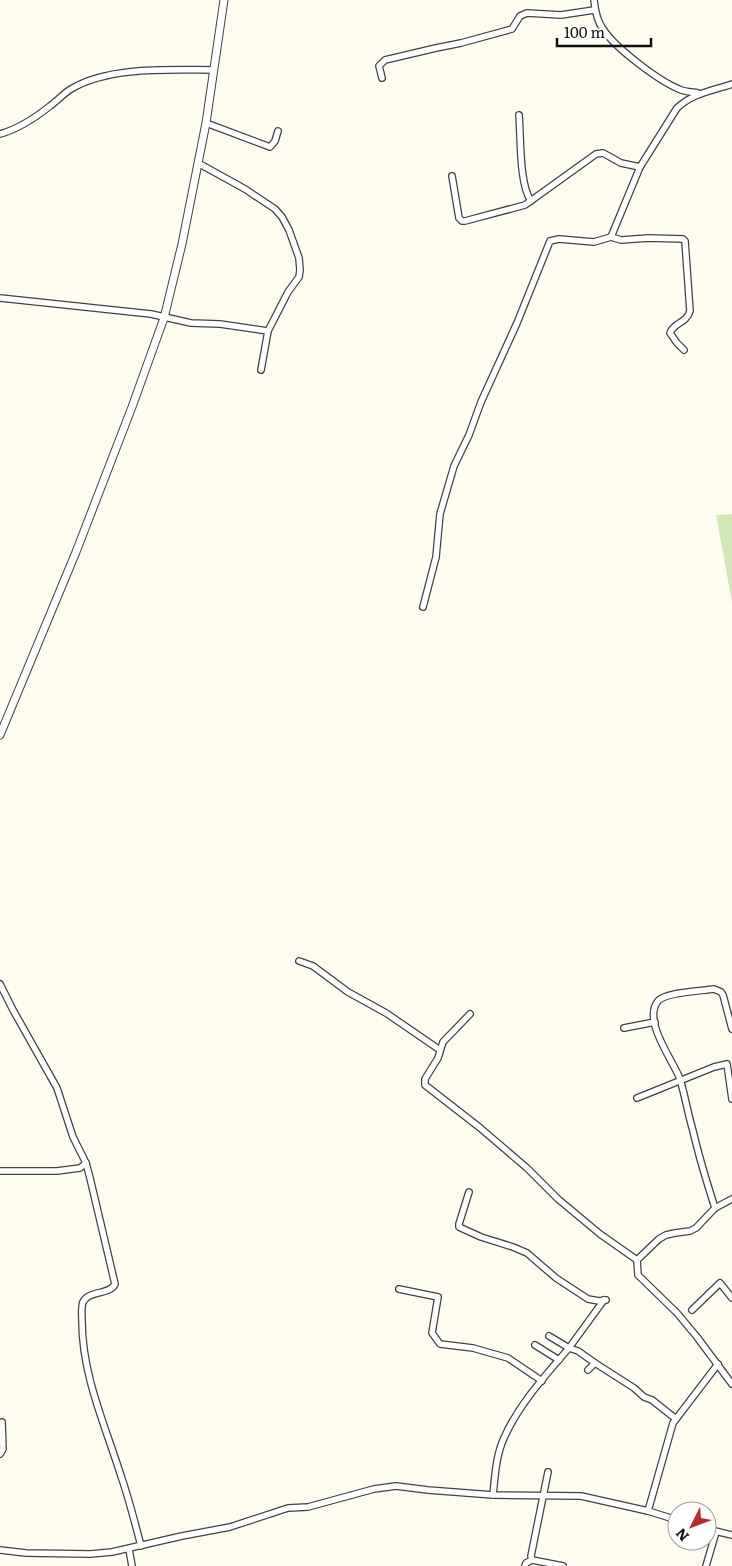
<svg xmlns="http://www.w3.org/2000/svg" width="732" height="1566" font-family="Literata,serif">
<rect width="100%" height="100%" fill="#fefbef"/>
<!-- green -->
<path fill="#d2e8ba" d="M732 514V602L716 515Z"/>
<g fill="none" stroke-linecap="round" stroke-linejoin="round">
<!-- minor casing -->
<g stroke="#414141" stroke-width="8">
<g id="minor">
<path d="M594 0C595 10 597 21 603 29 615 48 659 81 679 89 685 92 692 92 698 93"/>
<path d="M382 78 379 66 385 60 436 48 461 43 512 29 520 16 527 13 561 15 594 10"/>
<path d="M519 115C521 138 519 184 531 201"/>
<path d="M206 123 270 147 275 141 278 131"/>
<path d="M0 134C18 129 35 118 50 106 57 101 63 94 71 89 109 66 170 70 213 70"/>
<path d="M198 163 245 189 275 209 282 217 289 230 299 258 300 270 299 277 288 292 268 331 261 370"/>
<path d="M452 176 459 218 462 221H465L525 205 596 154 603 153 621 163 640 167"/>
<path d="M611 237 640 167 677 108C693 93 712 91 732 84"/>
<path d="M0 298 151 314 191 323 220 324 268 331"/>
<path d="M423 607 436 557 440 514 454 466 469 435 481 402 517 323 550 241 559 239 594 242 611 237 621 240 649 238 683 239 685 241 690 311C686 324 674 322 670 333L677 343 684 350"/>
<path d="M299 961 313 966 348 992 386 1013 440 1050"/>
<path d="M0 984 13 1010 57 1088 73 1137 86 1163 90 1178 115 1284C110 1295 89 1290 83 1302 81 1307 82 1315 82 1321 82 1375 105 1425 121 1476 129 1499 135 1523 141 1546"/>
<path d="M470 1014 443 1042 438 1058 425 1079V1085L479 1127 527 1168 558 1199 600 1234 637 1260"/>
<path d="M624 1028 655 1022"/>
<path d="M637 1098 714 1067 727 1064 732 1099"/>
<path d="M0 1171H57L80 1168 86 1163"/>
<path d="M469 1192 459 1224V1227L481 1237 513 1247 527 1253 556 1278 588 1299 599 1301 606 1300"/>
<path d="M732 1199 715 1208 696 1228 690 1231 675 1233 666 1235 659 1239 637 1260 638 1275 677 1313 697 1337 732 1384"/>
<path d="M715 1208C707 1183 699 1157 693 1131 688 1114 685 1096 680 1079 673 1060 642 1021 658 1001 665 992 702 991 714 989L721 992 723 995 732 1029"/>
<path d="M399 1289 438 1297 432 1333 440 1344 473 1348 508 1358 542 1381"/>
<path d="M692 1310 720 1283 732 1298"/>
<path d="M549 1336 569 1348 604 1300"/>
<path d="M535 1345 559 1360"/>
<path d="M588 1370 595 1363 634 1388 644 1397 652 1400 676 1419"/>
<path d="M0 1454 3 1449 2 1422"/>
<path d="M548 1472 531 1556 532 1560 563 1566"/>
<path d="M493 1495C495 1476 496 1455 504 1438 519 1404 545 1376 569 1348L578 1351 595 1363"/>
<path d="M648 1511 673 1423 718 1364"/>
<path d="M707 1529 732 1535"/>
<path d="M129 1549 132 1566"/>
<path d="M0 1550 26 1553 90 1554 112 1552 182 1536 230 1527 288 1508 308 1507 374 1489 396 1486 428 1490 493 1495 581 1496 648 1511 677 1520"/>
<path d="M525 1566 526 1563 532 1560"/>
<path d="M706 1566 716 1532"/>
</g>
</g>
<!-- tertiary casing -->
<g stroke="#414141" stroke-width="9">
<path id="tertiary" d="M0 735 76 552 132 407 164 318 182 244 206 123 224 0"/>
</g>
<!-- minor -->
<use href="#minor" stroke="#fff" stroke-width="5.5"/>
<!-- tertiary -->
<use href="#tertiary" stroke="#fff" stroke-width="7"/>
</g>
<!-- north arrow -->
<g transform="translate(692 1526) rotate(228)"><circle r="24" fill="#ffffff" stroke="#9f9f9f"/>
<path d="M0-4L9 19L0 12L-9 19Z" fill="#b92b32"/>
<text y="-8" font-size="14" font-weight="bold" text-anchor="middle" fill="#0e0e0e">N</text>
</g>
<!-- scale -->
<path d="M557 38v8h94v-8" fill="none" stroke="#0e0e0e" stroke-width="2.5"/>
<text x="564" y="38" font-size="15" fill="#0e0e0e" stroke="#ffffff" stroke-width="4" paint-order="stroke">100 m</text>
</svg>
